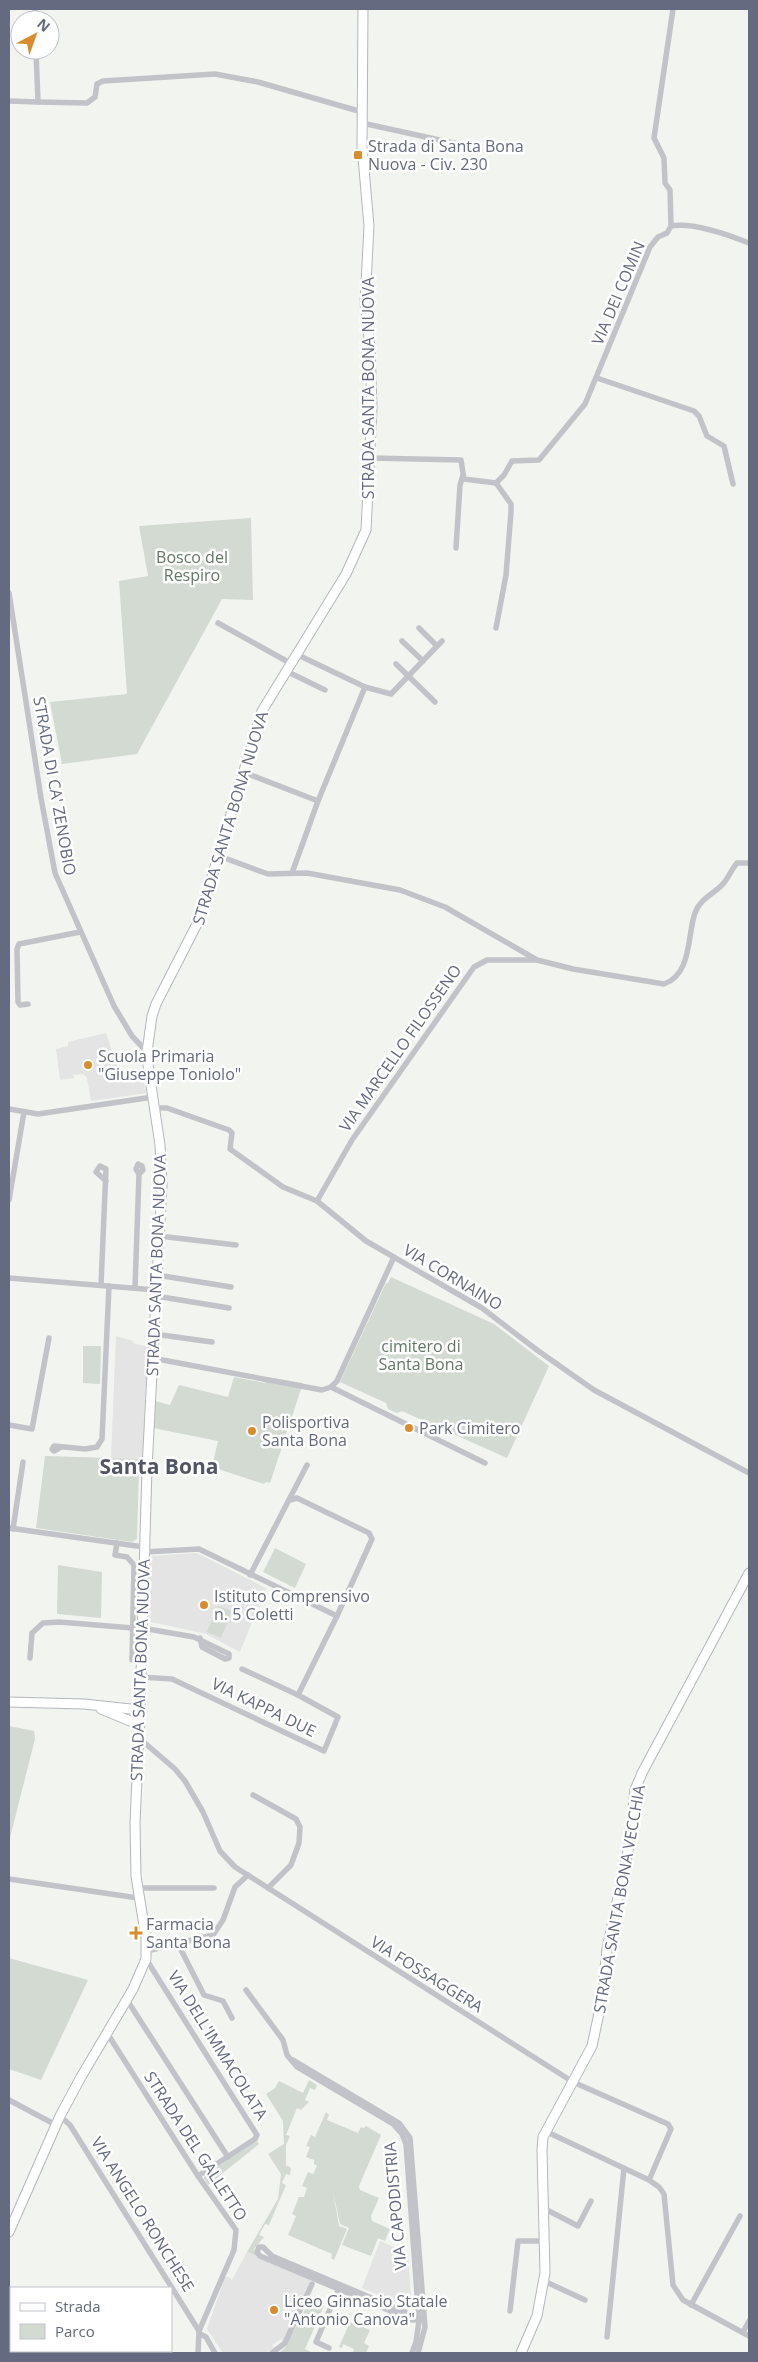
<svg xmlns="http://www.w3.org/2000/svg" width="758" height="2362" font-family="'Open Sans',sans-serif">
<rect width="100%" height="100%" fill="#f2f4f0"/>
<!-- built -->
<g fill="#e3e4e3">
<path d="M106 1033 118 1069 142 1073 146 1093 91 1101 87 1078 83 1074 73 1075 74 1078 60 1080 56 1049 68 1046V1042Z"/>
<path d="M116 1336 133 1341V1343L148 1347 142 1459 111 1458Z"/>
<path d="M197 1553 266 1588 240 1652 206 1634 147 1621 151 1556Z"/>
<path d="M380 2241 408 2253 411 2296 407 2304H401L362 2288Z"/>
<path d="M247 2252 311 2279 284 2343 281 2339 272 2345 274 2348 265 2353H223L207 2329 225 2277H229L232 2280Z"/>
</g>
<!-- green -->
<g fill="#d2dad2">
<path d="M251 518 253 600 222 599 137 754 62 764 50 702 127 694 119 581 148 576 139 526Z"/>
<path d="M391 1277 494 1324 549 1366 507 1458 402 1411 397 1413 388 1409 386 1403 340 1382 386 1283H388Z"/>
<path d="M83 1346H101L100 1384 83 1383Z"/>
<path d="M234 1377 265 1383 267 1377 303 1383 270 1483 266 1482 264 1484 212 1467 218 1441 153 1428 155 1401 170 1405 179 1385 228 1397Z"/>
<path d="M45 1456 142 1459 139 1470 137 1539 132 1542 36 1528Z"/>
<path d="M275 1548 306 1564 295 1588 263 1572Z"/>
<path d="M58 1565 102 1572 101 1618 57 1614Z"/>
<path d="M218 1606 232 1611 221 1638 207 1632Z"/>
<path d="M9 1726 34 1731 35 1739 9 1842Z"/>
<path d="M9 1958 88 1980 41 2080 9 2069Z"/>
<path d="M309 2080 317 2085 315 2090 310 2088 305 2100 309 2102 301 2110 297 2108 286 2135 290 2136 286 2145V2165L291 2168 290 2175 286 2174 282 2183 286 2185 269 2225 265 2224 259 2235 264 2237 254 2249 255 2254 261 2258 247 2252 278 2199 281 2174 268 2154 284 2144 283 2121 266 2094 275 2088 279 2081 303 2093Z"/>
<path d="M326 2112 329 2115 327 2120 358 2133 361 2127 364 2128 366 2126 381 2135 359 2186 360 2190 379 2198 371 2216 372 2221 390 2229 385 2241 378 2238 371 2256 342 2245 349 2228 340 2224 333 2192 339 2226 347 2229 334 2260 331 2258 332 2254 288 2235 296 2216 292 2214 299 2197H304L307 2188 302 2186 308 2172 313 2174 317 2166 314 2164V2160L306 2157 310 2147 306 2146 311 2135 315 2137Z"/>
<path d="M257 2141 259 2144 208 2185 204 2178 205 2175Z"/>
<path d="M310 2300 324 2306 305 2349 313 2353H279L285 2348Z"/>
<path d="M350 2322 370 2330 364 2343 369 2346 366 2353 353 2352 354 2349 343 2344 342 2348 339 2347Z"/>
</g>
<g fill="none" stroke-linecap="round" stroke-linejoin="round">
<!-- secondary casing -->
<g stroke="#b4b6bc" stroke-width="11">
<g id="secondary">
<path d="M9 1702 84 1704 140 1710"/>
<path d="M101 1709 140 1725"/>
<path d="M9 2232 60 2116 81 2077 133 1989 146 1959V1938L136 1876 135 1823 140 1710 147 1468 162 1184 160 1145 148 1065 147 1052 152 1016 156 1004 199 920 262 711 346 574 366 530 372 408 370 347 365 303 369 226 362 146 363 9"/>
<path d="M521 2353 537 2316 545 2273 542 2150 543 2137 592 2046 602 1999 607 1949 629 1846 635 1790 642 1773 749 1573"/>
</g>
</g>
<!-- street -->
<g stroke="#c2c3c8" stroke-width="5.5">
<path d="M35 9 36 20"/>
<path d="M673 9 654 138 664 158 665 183 670 190 671 226C692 222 729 235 749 243"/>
<path d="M9 101 38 102 36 50"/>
<path d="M38 102 87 103 95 97 97 84 103 81 215 74 258 82 362 112"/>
<path d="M362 123 458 144"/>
<path d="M597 378 694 411 699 416 707 436 724 446 733 484"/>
<path d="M370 458 461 460 464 479 496 483 504 475 512 461 539 460 585 404 650 247 658 237 667 233 671 226"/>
<path d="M496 483 511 504V512L506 575 496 628"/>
<path d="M456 548 460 485 463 475"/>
<path d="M9 593 41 798 55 873 114 1006 132 1036 147 1052"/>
<path d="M218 623 290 663"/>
<path d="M419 628 437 646"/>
<path d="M402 641 423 661"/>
<path d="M296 654 365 687 391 694 442 641"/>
<path d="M396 664 435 702"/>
<path d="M286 671 325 690"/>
<path d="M243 772 318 801 292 873"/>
<path d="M318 801 365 687"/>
<path d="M219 856 268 874 307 873 400 890 445 907 537 960 573 969 664 984C692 974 687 936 695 913 700 899 712 895 722 885 728 879 731 870 737 863H749"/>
<path d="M28 1004 20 1005 18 1002 17 949 19 944 80 932"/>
<path d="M155 1108H167L229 1130 232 1133 230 1149 283 1187 317 1201 366 1241 482 1308 537 1350 594 1390 749 1473"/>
<path d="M9 1109 38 1114 153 1097"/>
<path d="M9 1200 24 1112"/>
<path d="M317 1201 352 1140 474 967 487 960H535"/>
<path d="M159 1236 236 1245"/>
<path d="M394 1257 337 1381 331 1387 485 1463"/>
<path d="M157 1275 231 1287"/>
<path d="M9 1278 156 1290"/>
<path d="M101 1285 106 1169 100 1166 96 1172 106 1181"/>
<path d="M135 1288 139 1174 143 1170 142 1166 138 1164 136 1169 139 1174"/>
<path d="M156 1296 229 1308"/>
<path d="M154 1334 212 1342"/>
<path d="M152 1358 322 1390 331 1387"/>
<path d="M9 1425 32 1429 49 1338"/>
<path d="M61 1447 54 1451 52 1449 54 1446 85 1449 97 1447 102 1439 109 1286"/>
<path d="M290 1500 297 1498 369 1533 372 1539 337 1616"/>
<path d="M9 1528 144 1547"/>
<path d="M13 1529 23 1462"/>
<path d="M117 1543 115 1555 127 1557 134 1565 132 1660"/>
<path d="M144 1552 199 1549 337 1616 298 1695 242 1669"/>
<path d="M250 1575 307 1465"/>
<path d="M142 1628 194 1637 229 1654V1658L225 1659 202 1647 200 1638"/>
<path d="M30 1658 32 1633 43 1623 59 1622 133 1628"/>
<path d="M141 1677 172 1679 324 1751 338 1717 298 1695"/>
<path d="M139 1738 175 1769 185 1781 203 1812 220 1851 235 1867 573 2082 668 2124 671 2129 649 2180"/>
<path d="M253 1795 296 1819 300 1827 299 1843 291 1865 268 1888"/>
<path d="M9 1879 138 1898"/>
<path d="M137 1888H214"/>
<path d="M178 1944 204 1995 223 2001 232 2018"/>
<path d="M147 1951 213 1935 223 1920 235 1887 248 1875"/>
<path d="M146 1959 257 2135 255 2139 198 2176"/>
<path d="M246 1990 283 2040 287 2055 297 2067 393 2124 402 2134 406 2144 419 2321 416 2342 412 2353"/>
<path d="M127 2000 228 2157"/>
<path d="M107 2033 198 2176 236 2230 234 2250 199 2331 198 2353"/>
<path d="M293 2060 399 2123 410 2138 425 2327 418 2353"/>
<path d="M9 2100 56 2125"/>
<path d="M60 2116 70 2125 199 2331"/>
<path d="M545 2131 649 2180 659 2187 664 2194 673 2285 683 2300 749 2336"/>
<path d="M545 2209 578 2226 591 2201"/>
<path d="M259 2247H263L272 2256 424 2320H412L260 2256 257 2252Z"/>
<path d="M544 2281 585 2300"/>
<path d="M691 2305 740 2216"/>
<path d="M510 2311 518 2241H545"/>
<path d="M743 2332 749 2321"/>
<path d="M200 2334 206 2337 215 2353"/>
<path d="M607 2337 624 2168"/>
<path d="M9 2347 11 2350"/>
<path d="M329 2348 316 2342 340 2286"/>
<path d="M272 2353 285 2343 312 2284"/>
</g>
<!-- secondary -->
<use href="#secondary" stroke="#fff" stroke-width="9"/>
</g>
<!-- markers -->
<g fill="#d88c2b" stroke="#fff" stroke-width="2">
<rect x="353" y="150" width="10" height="10" rx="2.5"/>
<circle cx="88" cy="1065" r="5"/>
<circle cx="409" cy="1428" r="5"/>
<circle cx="252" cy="1431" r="5"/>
<circle cx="204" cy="1605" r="5"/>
<path d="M133.5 1925.5h5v5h5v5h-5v5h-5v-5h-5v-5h5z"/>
<circle cx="274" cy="2310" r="5"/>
</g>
<g text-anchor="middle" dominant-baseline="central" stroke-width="5" stroke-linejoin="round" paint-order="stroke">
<!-- poi labels -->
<g font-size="16" fill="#646a7f" stroke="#fff" text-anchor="start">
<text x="368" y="146">Strada di Santa Bona<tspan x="368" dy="18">Nuova - Civ. 230</tspan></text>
<text x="98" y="1056">Scuola Primaria<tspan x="98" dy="18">"Giuseppe Toniolo"</tspan></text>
<text x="262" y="1422">Polisportiva<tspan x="262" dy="18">Santa Bona</tspan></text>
<text x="419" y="1428">Park Cimitero</text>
<text x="214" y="1596">Istituto Comprensivo<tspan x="214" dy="18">n. 5 Coletti</tspan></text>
<text x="146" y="1924">Farmacia<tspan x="146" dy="18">Santa Bona</tspan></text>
<text x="284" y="2301">Liceo Ginnasio Statale<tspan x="284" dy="18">"Antonio Canova"</tspan></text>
</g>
<!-- street labels -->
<g font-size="16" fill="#646a7f" stroke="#fff">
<text transform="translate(618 293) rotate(-67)">VIA DEI COMIN</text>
<text transform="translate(368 388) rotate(-90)">STRADA SANTA BONA NUOVA</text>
<text transform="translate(55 786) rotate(80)">STRADA DI CA' ZENOBIO</text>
<text transform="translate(230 818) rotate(-73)">STRADA SANTA BONA NUOVA</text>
<text transform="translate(400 1048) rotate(-55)">VIA MARCELLO FILOSSENO</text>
<text transform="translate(156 1265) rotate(-88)">STRADA SANTA BONA NUOVA</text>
<text transform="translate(453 1277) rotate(31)">VIA CORNAINO</text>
<text transform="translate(140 1670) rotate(-88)">STRADA SANTA BONA NUOVA</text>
<text transform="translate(264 1707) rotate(26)">VIA KAPPA DUE</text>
<text transform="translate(619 1899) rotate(-80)">STRADA SANTA BONA VECCHIA</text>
<text transform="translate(427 1974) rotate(32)">VIA FOSSAGGERA</text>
<text transform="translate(218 2045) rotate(58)">VIA DELL'IMMACOLATA</text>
<text transform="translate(196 2146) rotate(57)">STRADA DEL GALLETTO</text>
<text transform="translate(395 2206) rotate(-95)">VIA CAPODISTRIA</text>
<text transform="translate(143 2214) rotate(58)">VIA ANGELO RONCHESE</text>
</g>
<!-- park labels -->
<g font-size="16" fill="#637765" stroke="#fff">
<text x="192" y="557">Bosco del<tspan x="192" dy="18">Respiro</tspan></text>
<text x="421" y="1346">cimitero di<tspan x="421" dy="18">Santa Bona</tspan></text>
</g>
<!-- district labels -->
<g font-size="21" font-weight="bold" fill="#525664" stroke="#fff">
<text x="159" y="1466">Santa Bona</text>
</g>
</g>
<!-- border -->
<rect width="758" height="2362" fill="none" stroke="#646a7f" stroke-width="20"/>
<!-- legend -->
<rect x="10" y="2287" width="162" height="65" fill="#ffffff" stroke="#c1c3cc"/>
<rect x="20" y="2303" width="25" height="8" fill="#ffffff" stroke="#c1c3cc"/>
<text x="55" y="2312" font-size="15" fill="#646a7f">Strada</text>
<rect x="20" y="2324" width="25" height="15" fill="#d2dad2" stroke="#c1c3cc"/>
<text x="55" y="2337" font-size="15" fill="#646a7f">Parco</text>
<!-- north arrow -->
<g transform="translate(35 35) rotate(41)"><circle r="24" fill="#ffffff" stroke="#c1c3cc"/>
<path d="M0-4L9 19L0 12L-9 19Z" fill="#d88c2b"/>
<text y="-8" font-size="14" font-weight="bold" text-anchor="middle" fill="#646a7f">N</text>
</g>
</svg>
